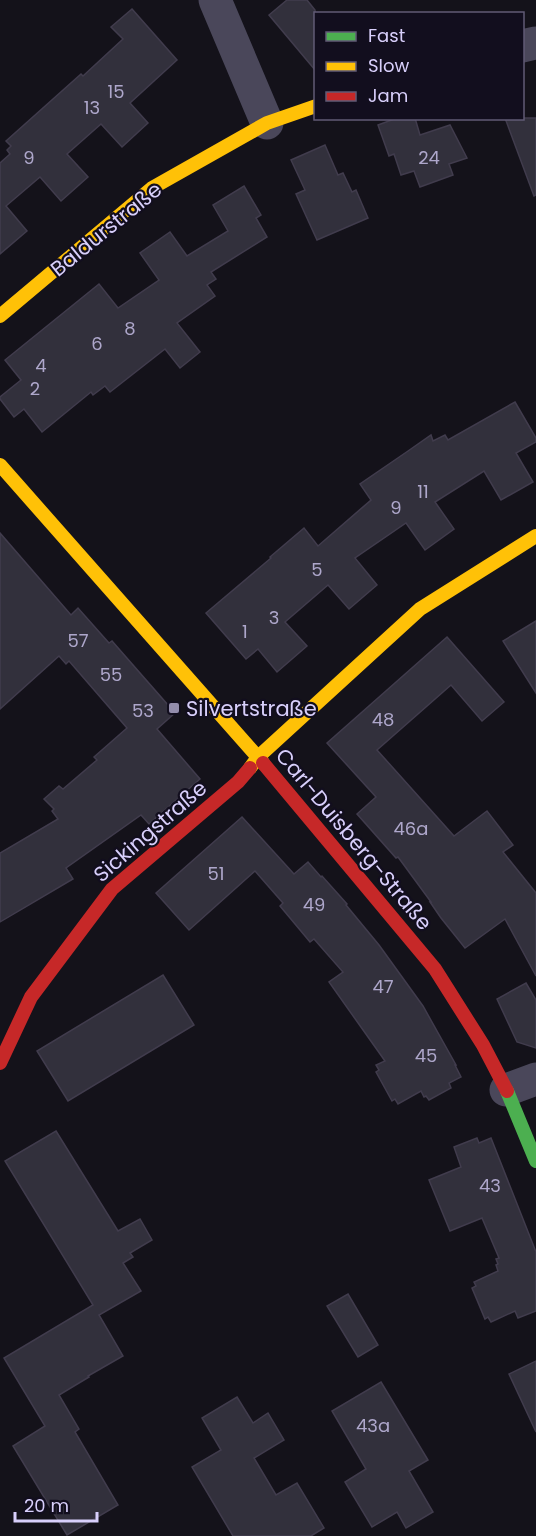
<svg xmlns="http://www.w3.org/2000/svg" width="536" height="1536" font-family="Poppins,sans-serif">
<rect width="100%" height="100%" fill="#14121a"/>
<!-- building -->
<g fill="#32303c" stroke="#413c4d" stroke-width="1.5">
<path d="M287 0H307L315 10V70L269 15Z"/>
<path d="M132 9 177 60 130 103 148 123 122 147 101 124 67 154 88 177 61 201 40 177 6 206 27 231 0 254V163L10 154 7 150 11 146 6 141 81 74 83 76 123 39 111 27Z"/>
<path d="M397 118H415L420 135 450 125 467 158 449 164 453 175 420 187 414 171 401 175 394 154 389 156 378 125Z"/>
<path d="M505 118H536V195L534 196Z"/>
<path d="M325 145 338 175 343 173 352 192 356 190 368 218 317 240 296 194 305 190 291 160Z"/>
<path d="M244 186 261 215 256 218 267 237 211 272 216 279 207 285 215 296 177 323 200 352 180 368 165 349 110 392 105 386 93 395 91 392 42 432 24 409 14 417 0 399V397L21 380 5 360 99 284 118 308 159 280 140 253 170 232 187 256 228 231 213 205Z"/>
<path d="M515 402 536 438V442L516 453 533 482 501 500 484 471 435 502 454 529 425 550 406 523 355 558 377 585 349 609 328 585 285 622 307 646 277 672 258 649 246 659 206 613 271 558 270 557 304 528 318 546 371 500 360 484 408 451 431 435 433 441 445 435 448 440Z"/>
<path d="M0 533 71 615 78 608 109 643 112 641 175 713 157 729 200 779 149 824 141 815 66 868 73 879 0 922V853L58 819 52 811 54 809 44 799 59 786 63 789 97 760 94 757 127 728 69 661 66 664 59 656 0 709Z"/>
<path d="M536 621V693L503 641Z"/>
<path d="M447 637 504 702 482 721 451 685 377 750 454 836 487 811 513 845 503 852 536 893V976L505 919 465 948 441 918 430 902H431L398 857 396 858 357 814 376 797 327 743Z"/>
<path d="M242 817 294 874 308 862 321 877 322 876 347 904 346 905 379 945 423 1006 456 1065H455L461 1077 449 1083 451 1088 429 1100 426 1096 424 1097 421 1091 398 1104 395 1099 392 1101 376 1072 379 1070 376 1065 385 1061 329 982 343 972 314 939 310 942 280 906 283 903 255 871 189 930 156 893Z"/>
<path d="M163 975 194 1025 68 1101 37 1051Z"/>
<path d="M526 983 536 1000V1048L517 1042 497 999Z"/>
<path d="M56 1131 118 1231 140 1219 152 1240 130 1253 133 1257 123 1263 141 1291 99 1315 123 1356 88 1376 89 1377 59 1395 79 1429 75 1432 118 1505 67 1535 13 1446 45 1426 4 1358 93 1305 5 1161Z"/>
<path d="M477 1138 479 1143 491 1138 536 1252V1311L518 1318 515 1311 491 1322 488 1317 485 1319 472 1288 476 1286 474 1282 498 1271 496 1265 498 1264 496 1259 499 1258 482 1218 450 1231 429 1180 461 1167 454 1147Z"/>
<path d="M348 1294 378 1345 358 1357 327 1306Z"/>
<path d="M536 1361V1432L509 1374Z"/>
<path d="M381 1382 428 1460 409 1471 433 1512 406 1528 397 1512 372 1527 345 1482 366 1469 332 1411Z"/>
<path d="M237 1397 253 1423 268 1413 284 1440 254 1458 276 1495 297 1483 324 1528 311 1536H233L192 1467 221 1450 202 1418Z"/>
</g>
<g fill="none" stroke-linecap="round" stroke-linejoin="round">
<!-- street -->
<g stroke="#4a475a" stroke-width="33">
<path d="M215 0 267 123"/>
<path d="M522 46 536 43"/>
<path d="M506 1090 536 1079"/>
</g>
<!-- fast -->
<path stroke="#4caf50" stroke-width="14" d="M507 1091 536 1161"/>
<!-- slow -->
<g stroke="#ffc107" stroke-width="14">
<path d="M0 316 152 188 267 123 316 106"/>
<path d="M0 465 263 763"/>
<path d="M250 768 258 757 420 609 536 536"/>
</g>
<!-- jam -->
<g stroke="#c62828" stroke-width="14">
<path d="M263 763 435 969 483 1045 507 1091"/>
<path d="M0 1063 31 997 112 889 238 782 250 768"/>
</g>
</g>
<!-- markers -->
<rect fill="#938dac" stroke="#120e1e" stroke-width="2" x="168" y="702" width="12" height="12" rx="3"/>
<g text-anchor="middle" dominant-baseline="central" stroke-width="4.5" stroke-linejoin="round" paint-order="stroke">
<!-- number labels -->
<g font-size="18" fill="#aea7cb">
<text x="116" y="91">15</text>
<text x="92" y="107">13</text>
<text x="29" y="157">9</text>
<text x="429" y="157">24</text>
<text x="130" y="328">8</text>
<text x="97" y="343">6</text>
<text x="41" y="365">4</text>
<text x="35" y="388">2</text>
<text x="423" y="491">11</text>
<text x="396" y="507">9</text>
<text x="317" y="569">5</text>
<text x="274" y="617">3</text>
<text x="245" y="631">1</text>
<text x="78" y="640">57</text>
<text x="111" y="674">55</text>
<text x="143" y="710">53</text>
<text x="383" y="719">48</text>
<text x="411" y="828">46a</text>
<text x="216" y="873">51</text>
<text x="314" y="904">49</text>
<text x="383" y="986">47</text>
<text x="426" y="1055">45</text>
<text x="490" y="1185">43</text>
<text x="373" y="1425">43a</text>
</g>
<!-- street labels -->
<g font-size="21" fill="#d8cffb" stroke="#120e1e">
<text transform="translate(106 229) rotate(-39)">Baldurstraße</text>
<text transform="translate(150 831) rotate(-41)">Sickingstraße</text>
<text transform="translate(354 839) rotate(50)">Carl-Duisberg-Straße</text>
</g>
<!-- poi labels -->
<g font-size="21" fill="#d8cffb" stroke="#120e1e" text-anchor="start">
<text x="186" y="708">Silvertstraße</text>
</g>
</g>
<!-- legend -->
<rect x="314" y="12" width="210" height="108" fill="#120e1e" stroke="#615b76" stroke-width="1.5"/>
<rect x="326" y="32" width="30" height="9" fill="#4caf50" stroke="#615b76" stroke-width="1.5"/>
<text x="368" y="42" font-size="18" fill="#d8cffb">Fast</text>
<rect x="326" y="62" width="30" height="9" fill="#ffc107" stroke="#615b76" stroke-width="1.5"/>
<text x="368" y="72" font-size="18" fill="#d8cffb">Slow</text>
<rect x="326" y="92" width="30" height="9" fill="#c62828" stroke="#615b76" stroke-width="1.5"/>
<text x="368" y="102" font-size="18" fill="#d8cffb">Jam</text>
<!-- scale -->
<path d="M15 1512v9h82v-9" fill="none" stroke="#d8cffb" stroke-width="3"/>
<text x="24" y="1512" font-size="18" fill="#d8cffb" stroke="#120e1e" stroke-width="4.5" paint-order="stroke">20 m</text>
</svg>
